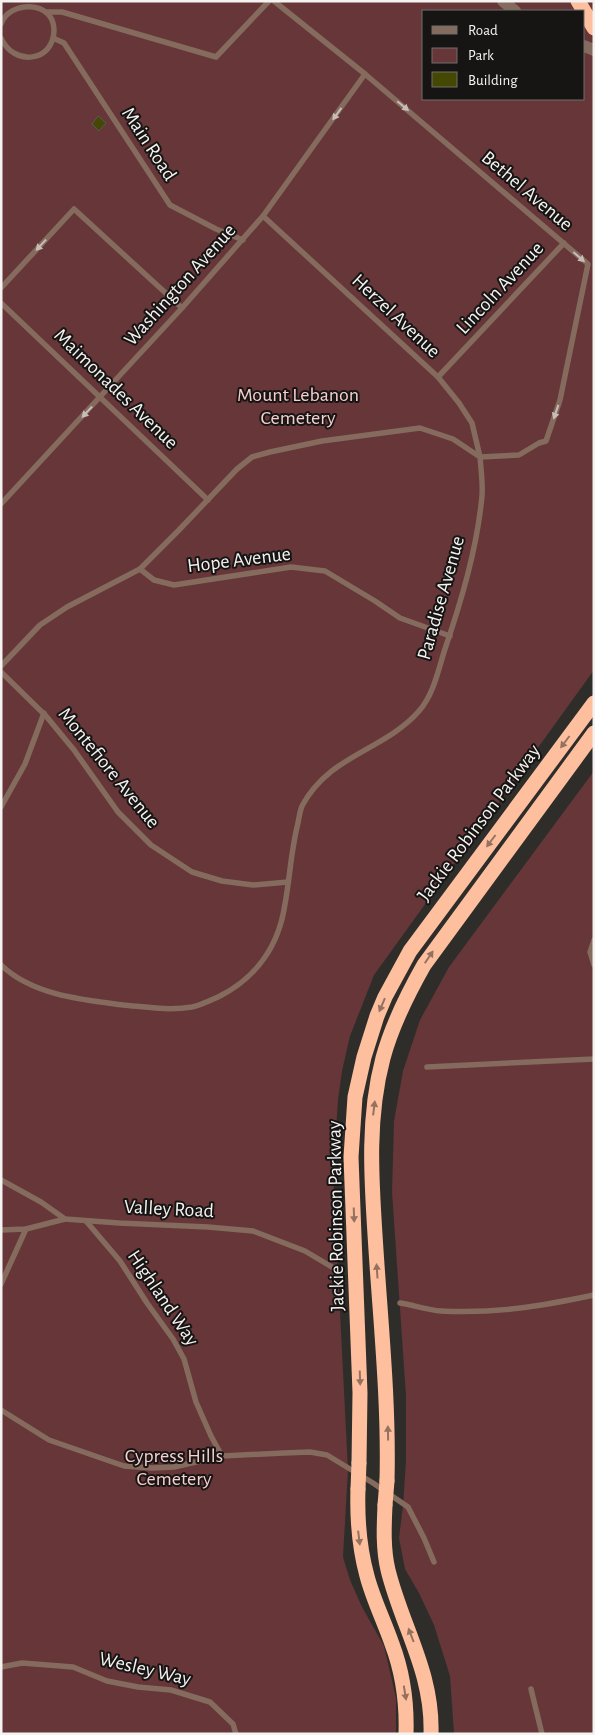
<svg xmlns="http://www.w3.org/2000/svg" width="595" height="1735" font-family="'Alegreya Sans',sans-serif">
<rect width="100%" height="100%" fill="#2f2d2a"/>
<!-- green -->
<g fill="#663638" fill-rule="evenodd">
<path d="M1 1H594V670L374 975 350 1036 342 1071 338 1100 333 1173 348 1470 343 1557 350 1580 362 1607 384 1646 396 1698V1734H1ZM424 11H584V99H424Z"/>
<path d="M594 771V1734H454L450 1676 434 1625 419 1593 405 1569 399 1538 403 1506 406 1461V1396L392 1192 394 1121 403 1071 420 1020 449 967Z"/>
</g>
<!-- building -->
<path fill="#444803" stroke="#585854" d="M98 116 106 123 99 131 92 124Z"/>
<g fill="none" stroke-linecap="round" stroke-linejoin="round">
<!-- service -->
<g stroke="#846b5d" stroke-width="5.5">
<path d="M46 12H62L216 57 269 1"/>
<path d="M1 24C9 0 54 0 54 30 54 62 14 67 1 38"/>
<path d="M53 38 64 43 170 205 216 229 243 240"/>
<path d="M263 216 438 377 459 403 472 423 480 457 519 455 539 443 546 441 560 400 588 264 365 74 274 1"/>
<path d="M1 288 74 209 182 308"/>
<path d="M1 303 208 500"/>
<path d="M438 377 564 243"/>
<path d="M1 504 182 308 263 216 365 74"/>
<path d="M140 569 154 580 174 585 291 567 325 571 375 601 400 618 450 636"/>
<path d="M1 666 40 625 67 607 140 569 179 530 237 469 252 457 270 452 322 441 420 428 453 439 480 457C481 470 483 483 482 496 477 549 461 602 444 652 438 672 433 695 419 711 384 751 330 754 302 806 300 811 299 817 298 823 291 850 290 877 285 904 279 945 257 977 220 996 211 1000 202 1005 192 1007 169 1011 146 1007 123 1005 82 1000 32 995 1 965"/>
<path d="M1 672 46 716 74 750 118 812 151 845 192 872 222 881 253 885 288 882"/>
<path d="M1 807 25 764 44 713"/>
<path d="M594 940 590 952 594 965"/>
<path d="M427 1067 594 1059"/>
<path d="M1 1180 41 1202 65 1219 119 1223 208 1227 253 1231 305 1251 337 1270"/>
<path d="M86 1221 120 1261 147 1303 173 1339 184 1359 196 1402 211 1436 222 1456"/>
<path d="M1 1230 26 1229 65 1219"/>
<path d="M1 1284 26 1229"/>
<path d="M400 1303C413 1305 428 1310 441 1311 495 1314 542 1306 594 1295"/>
<path d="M1 1410 49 1440 124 1466 152 1468 174 1467 222 1456 284 1453 310 1452 327 1455 373 1483 408 1507 424 1538 434 1562"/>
<path d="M1 1667 22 1663 73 1667 107 1681 138 1687 171 1690 210 1702 233 1724 236 1734"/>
<path d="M531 1689 542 1734"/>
</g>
<!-- tertiary -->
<g stroke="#846b5d" stroke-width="12">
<path d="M503 1 515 11"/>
<path d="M584 46 594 50"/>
</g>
<!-- motorway -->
<g stroke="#fdbf9d" stroke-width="15">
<path d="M578 1 594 28"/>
<path d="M359 1463 360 1393 351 1157 355 1097 364 1057 377 1016 385 997 410 951 594 703"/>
<path d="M387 1481C389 1404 381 1327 376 1250 372 1186 366 1122 383 1058 392 1025 407 995 424 965L594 733"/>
<path d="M358 1489C357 1519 359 1547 367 1576 373 1599 384 1621 392 1644 403 1673 407 1703 406 1734"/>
<path d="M385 1505C384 1527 383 1549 388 1570 402 1627 433 1672 431 1734"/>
</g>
<!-- motorway-bridge -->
<g stroke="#fdbf9d" stroke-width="15">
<path d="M358 1489 359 1463"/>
<path d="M385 1505 387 1481"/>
</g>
</g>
<!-- one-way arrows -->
<defs><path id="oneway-solid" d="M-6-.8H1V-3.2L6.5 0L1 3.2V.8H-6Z" transform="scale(1.25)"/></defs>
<g fill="#c7bdb6">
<use href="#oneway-solid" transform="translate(403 106) rotate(40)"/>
<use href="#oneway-solid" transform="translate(337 114) rotate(126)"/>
<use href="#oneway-solid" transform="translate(41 245) rotate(133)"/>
<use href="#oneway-solid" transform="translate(579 257) rotate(41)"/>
<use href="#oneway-solid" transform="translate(87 412) rotate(133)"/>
<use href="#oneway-solid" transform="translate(556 412) rotate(109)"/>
</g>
<g fill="#95725f">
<use href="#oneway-solid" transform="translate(565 742) rotate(127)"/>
<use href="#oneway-solid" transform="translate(491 841) rotate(127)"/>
<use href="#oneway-solid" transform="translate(429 957) rotate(-56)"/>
<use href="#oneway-solid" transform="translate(382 1005) rotate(113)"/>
<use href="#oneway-solid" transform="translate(374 1108) rotate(-83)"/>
<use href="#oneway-solid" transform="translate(354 1215) rotate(88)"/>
<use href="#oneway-solid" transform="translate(377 1271) rotate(-94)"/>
<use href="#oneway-solid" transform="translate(360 1378) rotate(88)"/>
<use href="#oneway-solid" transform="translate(388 1433) rotate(-91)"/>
<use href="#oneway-solid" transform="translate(359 1538) rotate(83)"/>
<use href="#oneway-solid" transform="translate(411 1635) rotate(-111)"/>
<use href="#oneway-solid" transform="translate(405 1693) rotate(81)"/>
</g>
<g text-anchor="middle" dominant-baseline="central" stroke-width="4" stroke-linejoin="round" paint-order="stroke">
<!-- street labels -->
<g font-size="20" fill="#f4f3f1" stroke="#161514">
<text transform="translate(149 144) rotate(57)">Main Road</text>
<text transform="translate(527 191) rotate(40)">Bethel Avenue</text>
<text transform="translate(180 285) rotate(-48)">Washington Avenue</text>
<text transform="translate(500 288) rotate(-47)">Lincoln Avenue</text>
<text transform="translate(396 316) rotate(43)">Herzel Avenue</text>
<text transform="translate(116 389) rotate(44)">Maimonades Avenue</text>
<text transform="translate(239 560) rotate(-7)">Hope Avenue</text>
<text transform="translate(441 598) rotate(-74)">Paradise Avenue</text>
<text transform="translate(109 768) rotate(51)">Montefiore Avenue</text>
<text transform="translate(479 823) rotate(-53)">Jackie Robinson Parkway</text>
<text transform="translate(169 1209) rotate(3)">Valley Road</text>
<text transform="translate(336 1216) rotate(-91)">Jackie Robinson Parkway</text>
<text transform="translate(163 1298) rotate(56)">Highland Way</text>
<text transform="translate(145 1669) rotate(13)">Wesley Way</text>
</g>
<!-- park labels -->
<g font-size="20" fill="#f8cfcf" stroke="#161514">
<text x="298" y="395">Mount Lebanon<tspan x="298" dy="23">Cemetery</tspan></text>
<text x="174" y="1456">Cypress Hills<tspan x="174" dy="23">Cemetery</tspan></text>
</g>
</g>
<!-- border -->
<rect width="595" height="1735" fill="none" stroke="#f4f3f1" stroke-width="5"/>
<!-- legend -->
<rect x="422" y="10" width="162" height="90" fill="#161514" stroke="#6f6e6c"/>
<rect x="432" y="26" width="25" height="8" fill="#846b5d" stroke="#6f6e6c"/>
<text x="468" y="35" font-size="15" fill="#f4f3f1">Road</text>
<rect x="432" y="48" width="25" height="15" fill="#663638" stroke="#6f6e6c"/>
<text x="468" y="60" font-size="15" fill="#f4f3f1">Park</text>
<rect x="432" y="72" width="25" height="15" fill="#444803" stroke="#6f6e6c"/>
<text x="468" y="85" font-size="15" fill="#f4f3f1">Building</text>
</svg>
